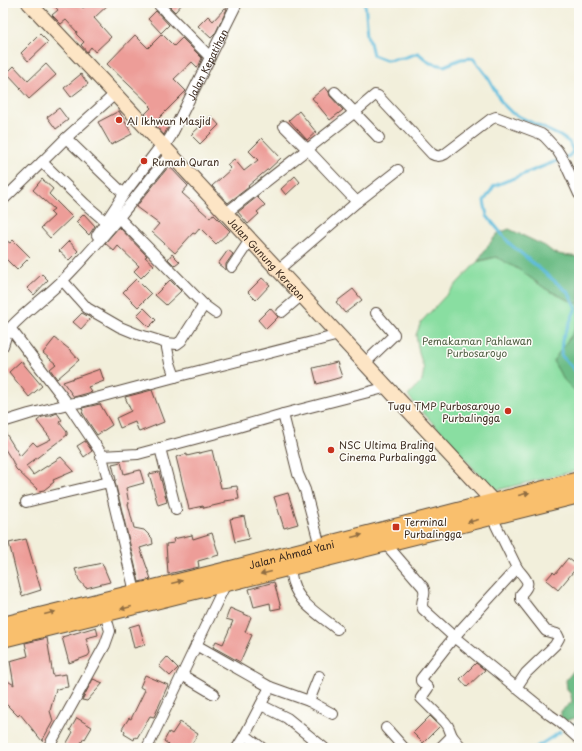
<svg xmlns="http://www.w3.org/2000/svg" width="582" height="751" font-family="'Playpen Sans',sans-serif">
<rect width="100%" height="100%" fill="#fdfcf7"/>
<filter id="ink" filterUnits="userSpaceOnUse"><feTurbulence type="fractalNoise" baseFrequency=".025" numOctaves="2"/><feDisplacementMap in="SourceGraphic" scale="8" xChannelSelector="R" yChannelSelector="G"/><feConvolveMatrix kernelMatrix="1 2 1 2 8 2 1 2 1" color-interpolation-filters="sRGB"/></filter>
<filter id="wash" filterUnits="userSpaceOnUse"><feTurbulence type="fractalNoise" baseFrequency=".012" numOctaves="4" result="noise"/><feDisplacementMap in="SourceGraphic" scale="16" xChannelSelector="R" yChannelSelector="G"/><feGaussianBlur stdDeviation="0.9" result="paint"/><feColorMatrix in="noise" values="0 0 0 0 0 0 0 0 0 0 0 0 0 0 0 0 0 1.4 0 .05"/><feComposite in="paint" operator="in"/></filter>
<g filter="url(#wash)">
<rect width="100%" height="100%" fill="#f2efdb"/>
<!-- green -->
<path fill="#89dea1" stroke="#628460" d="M496 257 517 268 546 289 566 299 579 304V319L573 333 553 361 564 380 579 395V470L493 491 461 454 408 396 422 381 424 369 419 353 416 335 421 322 477 262Z"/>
<!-- forest -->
<g fill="#6ebd87" stroke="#547452">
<path d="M509 229 545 246 554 253 563 255 579 257V304L566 299 546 289 518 269 496 257 478 261 484 251 497 234Z"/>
<path d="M579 319V395L564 380 553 361 573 333Z"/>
<path d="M579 664V718H575L565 721 561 718V711L572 702 571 695 567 689 566 680Z"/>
</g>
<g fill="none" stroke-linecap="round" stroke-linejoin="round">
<!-- stream -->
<g stroke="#5ebcdc" stroke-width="3">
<path d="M365 3 368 34 373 55 386 60 403 58 418 53 430 63 444 66 461 59 473 58 487 76 502 103 512 113 560 136 569 142 573 151 569 156 494 186 484 201 487 216 510 244 569 293 576 308 562 340 561 355 579 375"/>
<path d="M574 724 579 725"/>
<path d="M535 748 560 732"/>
</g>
</g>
<g id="blocks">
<!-- building -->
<g fill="#ed9d98">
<path d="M52 3H77L83 8 89 3H110L94 18 111 37 95 52 91 47 87 52 81 45 84 42 76 34 77 32 66 20 61 24 52 15 58 10Z"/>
<path d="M168 3H183L175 12 167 4Z"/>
<path d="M225 8 227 9 215 34 211 38 198 26 208 16 213 21Z"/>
<path d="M156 11 169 25 161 33 148 19Z"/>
<path d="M40 34 48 42 28 61 21 53Z"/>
<path d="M162 34 174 46 182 38 202 58 198 68 192 62 174 79 186 91 159 118 168 127 164 135 145 114 151 108 149 106 150 105 107 64 135 35 148 48Z"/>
<path d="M46 64 56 75 29 99 20 89 21 88 7 73 14 66 28 81Z"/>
<path d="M81 74 88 84 71 97 64 88Z"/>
<path d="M325 87 329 92 330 96 343 110 330 120 312 98Z"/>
<path d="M59 108 68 120 56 129 47 117Z"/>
<path d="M119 111 132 134 111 145 98 122Z"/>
<path d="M299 111 316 132 307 140 289 120Z"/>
<path d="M211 116 219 125 200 144 191 135Z"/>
<path d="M262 138 281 158 268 170H267L248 186 249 187 228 203 212 186 231 169 227 165 234 159 244 171 258 160 249 151Z"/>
<path d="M169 166 188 186 182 193 210 218 213 214 230 231 216 244 200 228 195 234 193 233 175 253 152 232 159 224 136 207Z"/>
<path d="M295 176 300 182 286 195 281 189Z"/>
<path d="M42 179 53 189 49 194 72 217 50 238 41 228 54 216 50 212 54 209 33 190Z"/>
<path d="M257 197 265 205 257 212 259 214 248 224 238 212Z"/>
<path d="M84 214 95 226 89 235 76 222Z"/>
<path d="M119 227 147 256 145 257 154 265 141 278 134 271 139 266 118 246 114 251 105 243Z"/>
<path d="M13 240 30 257 17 270 3 256V245L7 241 10 243Z"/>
<path d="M69 241 78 251 69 260 59 251Z"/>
<path d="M228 250 233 254 226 264V270L218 264Z"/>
<path d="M172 254 180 262 175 266 168 259Z"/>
<path d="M42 274 48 280 34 295 27 288Z"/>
<path d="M262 278 270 285 256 300 248 292Z"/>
<path d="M136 279 151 294 138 307 123 292Z"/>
<path d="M170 280 181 291 166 305 155 295Z"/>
<path d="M353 289 362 300 345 313 336 302Z"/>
<path d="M144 308 156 320 149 327 137 315Z"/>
<path d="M270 308 278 317 266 329 258 320Z"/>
<path d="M82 313 91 318 81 329 73 322Z"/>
<path d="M55 338 69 349 79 360 57 379 50 369 56 364 43 353Z"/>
<path d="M21 361 42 386 29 397 9 372Z"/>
<path d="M337 362 342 377 317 384 313 368Z"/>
<path d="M100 369 104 381 88 387 92 392 74 397 63 382Z"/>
<path d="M152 390 164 422 139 432 135 422 120 428 116 418 131 411 125 397Z"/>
<path d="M100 404 112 425 97 435 87 420 82 412 83 411 82 408Z"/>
<path d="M57 413 62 420 59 422 67 432V435L26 466 33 475 61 457 74 471 53 480 54 482 44 490 39 491 16 469 13 463V462L3 446V429L20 456 33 442 37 446 51 439 37 421 42 417 49 416H50Z"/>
<path d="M85 441 92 451 84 457 77 446Z"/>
<path d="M212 450 221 488 237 486 239 499 225 501V503L204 508 203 506 189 509 176 457 187 454V456Z"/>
<path d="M121 462 124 474 140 470 144 483 126 488 129 504H128L134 528 144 530 152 538 153 544 140 548 151 579 139 582 115 482V480H116L112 464Z"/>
<path d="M159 472 167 502 158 505 149 474Z"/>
<path d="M288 493 298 524 284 528 274 497Z"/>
<path d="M244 516 249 539 235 542 230 519Z"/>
<path d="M212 533 219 555 198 561 199 567 168 574 166 544 174 543 173 539 192 535 193 539Z"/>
<path d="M26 539 41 590 22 596 9 543Z"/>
<path d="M568 558 578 566 558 590 546 580 553 572 555 574Z"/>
<path d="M102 563 110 582 86 588 79 580 75 569Z"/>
<path d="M274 582 281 608 271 610 270 603 254 607 249 589Z"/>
<path d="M230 608 251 617 245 632 252 635 240 662 213 647 216 641 223 644 233 621 226 619Z"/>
<path d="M139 624 145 645 134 648 129 627Z"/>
<path d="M96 627 98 635 86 638 90 653 88 656 69 663 62 637Z"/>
<path d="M47 638 53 676 66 674 68 687 56 689 50 711 53 721 42 741 20 714 18 716 3 701V678L14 685 10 661 28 656 25 643Z"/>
<path d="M167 657 178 668 170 676 159 666Z"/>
<path d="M476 663 485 670 467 687 460 679Z"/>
<path d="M145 675 168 685 154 717 150 716 137 738 135 737 134 740 124 734 125 732 122 729 129 718 131 719 145 690 140 687Z"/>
<path d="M93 679 103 683 87 701 82 700Z"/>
<path d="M430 716 440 726 423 743 413 733Z"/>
<path d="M77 718 92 727 85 739 84 738 78 748H64L73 732 70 730Z"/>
<path d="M180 722 198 734 189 748H173L164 741 169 732 172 734Z"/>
</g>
</g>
</g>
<g filter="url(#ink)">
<use href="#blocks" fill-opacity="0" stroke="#56483a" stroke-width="1"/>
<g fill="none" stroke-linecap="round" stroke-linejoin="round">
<!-- street casing -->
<g stroke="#56483a" stroke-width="12">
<g id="street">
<path d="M157 3 210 57"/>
<path d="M335 92 379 138"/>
<path d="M284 126 307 149 357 202"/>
<path d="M66 138 124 194 97 235"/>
<path id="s1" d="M164 147 171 136 237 3"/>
<path d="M42 162 85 204 106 222"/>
<path d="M124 194 162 144"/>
<path d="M3 200 42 162 66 138 115 94"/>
<path d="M226 213 355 112 375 95 378 96 432 154C437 157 440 157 445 154L491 119 496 117 541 134 545 137 557 150 564 161 579 194"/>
<path d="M119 218 204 305 215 313"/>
<path d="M232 267 250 240"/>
<path d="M278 270 357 202 398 170"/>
<path d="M63 281 87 308 120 327 137 334 166 343 170 363 175 377 81 402 68 404 101 453 110 487 135 592"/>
<path d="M282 312 302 295"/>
<path d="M166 343 177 344 181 341 204 305"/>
<path d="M3 346 6 336 10 328C27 310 47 296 64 279 102 240 136 197 170 154"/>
<path d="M365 363 394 335V334L376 313"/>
<path d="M175 377 339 335"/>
<path d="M283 414 298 474 305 490 320 546"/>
<path d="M3 422 29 414 68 404 10 328"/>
<path d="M160 448 176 510"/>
<path d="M101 456 138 454 228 430 283 414 388 387"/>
<path d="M26 502 109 482"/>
<path d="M492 517 517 568"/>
<path d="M385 543 423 587C428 596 419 600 423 609L454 637 550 715 560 722 579 739"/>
<path d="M290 567C291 572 291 578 293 583 299 604 321 616 337 629"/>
<path d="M196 645 270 687 309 701 333 714"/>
<path d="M182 675 214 694"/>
<path d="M309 701 319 676"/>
<path d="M261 705 287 718 324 748"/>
<path d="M386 728 404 748"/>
<path d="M245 735 262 748"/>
<path d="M452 736 462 748"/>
<path d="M48 748 105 645 110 631 105 613"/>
<path d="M147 748 226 583V580"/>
<path d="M237 748 245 735 270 687"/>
<path d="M440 748 452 736 448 726 445 722 421 698 428 688 421 681V679L454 637 517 568C526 580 533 582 521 594V599L546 631 557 634 559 638 555 645 526 673 516 688"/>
</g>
</g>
<!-- secondary casing -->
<g stroke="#56483a" stroke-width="16">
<g id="secondary">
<path id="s2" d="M29 3 115 94 500 509"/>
</g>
</g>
<!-- primary casing -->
<g stroke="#56483a" stroke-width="18">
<g id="primary">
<path id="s3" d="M3 625 227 570 579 480"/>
<path d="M3 639 579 495"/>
</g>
</g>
<!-- street -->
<use href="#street" stroke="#fff" stroke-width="10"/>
<!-- secondary -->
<use href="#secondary" stroke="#fde5c5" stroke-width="14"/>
<!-- primary -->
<use href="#primary" stroke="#f9bf6d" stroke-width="16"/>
</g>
<!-- one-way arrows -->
<defs><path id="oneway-solid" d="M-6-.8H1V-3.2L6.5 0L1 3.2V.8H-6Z"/></defs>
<g fill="#906d42">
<use href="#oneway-solid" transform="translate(524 494) rotate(-14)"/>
<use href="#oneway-solid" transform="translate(473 521) rotate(166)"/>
<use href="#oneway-solid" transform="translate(357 536) rotate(-14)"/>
<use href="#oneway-solid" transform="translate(266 573) rotate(166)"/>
<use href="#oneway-solid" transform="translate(177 582) rotate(-14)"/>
<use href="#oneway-solid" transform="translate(126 608) rotate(166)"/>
<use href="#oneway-solid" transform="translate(50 613) rotate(-14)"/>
</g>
</g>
<!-- markers -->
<g fill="#c8321e" stroke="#fdfcf7" stroke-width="1.5">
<circle cx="119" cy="120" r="4"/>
<circle cx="144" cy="161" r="4"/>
<circle cx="508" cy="411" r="4"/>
<circle cx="331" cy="450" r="4"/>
<rect x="392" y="523" width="8" height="8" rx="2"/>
</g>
<g text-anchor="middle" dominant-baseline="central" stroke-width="3" stroke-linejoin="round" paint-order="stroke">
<!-- street labels -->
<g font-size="10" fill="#3b2a1e" stroke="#fdfcf7">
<text stroke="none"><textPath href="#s1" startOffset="93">Jalan Kepatihan</textPath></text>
<text stroke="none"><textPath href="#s2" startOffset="349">Jalan Gunung Keraton</textPath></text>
<text stroke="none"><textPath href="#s3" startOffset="297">Jalan Ahmad Yani</textPath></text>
</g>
<!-- poi labels -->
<g font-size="10" fill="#3b2a1e" stroke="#fdfcf7" text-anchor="start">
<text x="127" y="120">Al Ikhwan Masjid</text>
<text x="152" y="161">Rumah Quran</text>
<text x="500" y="405" text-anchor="end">Tugu TMP Purbosaroyo<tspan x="500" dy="12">Purbalingga</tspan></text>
<text x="339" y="444">NSC Ultima Braling<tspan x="339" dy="12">Cinema Purbalingga</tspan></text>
<text x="404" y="521">Terminal<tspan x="404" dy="12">Purbalingga</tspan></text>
</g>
<!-- park labels -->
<g font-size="10" fill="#526045" stroke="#fdfcf7">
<text x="477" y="340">Pemakaman Pahlawan<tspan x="477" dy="12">Purbosaroyo</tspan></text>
</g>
</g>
<!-- margin -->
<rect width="582" height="751" fill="none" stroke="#fdfcf7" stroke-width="16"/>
</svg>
